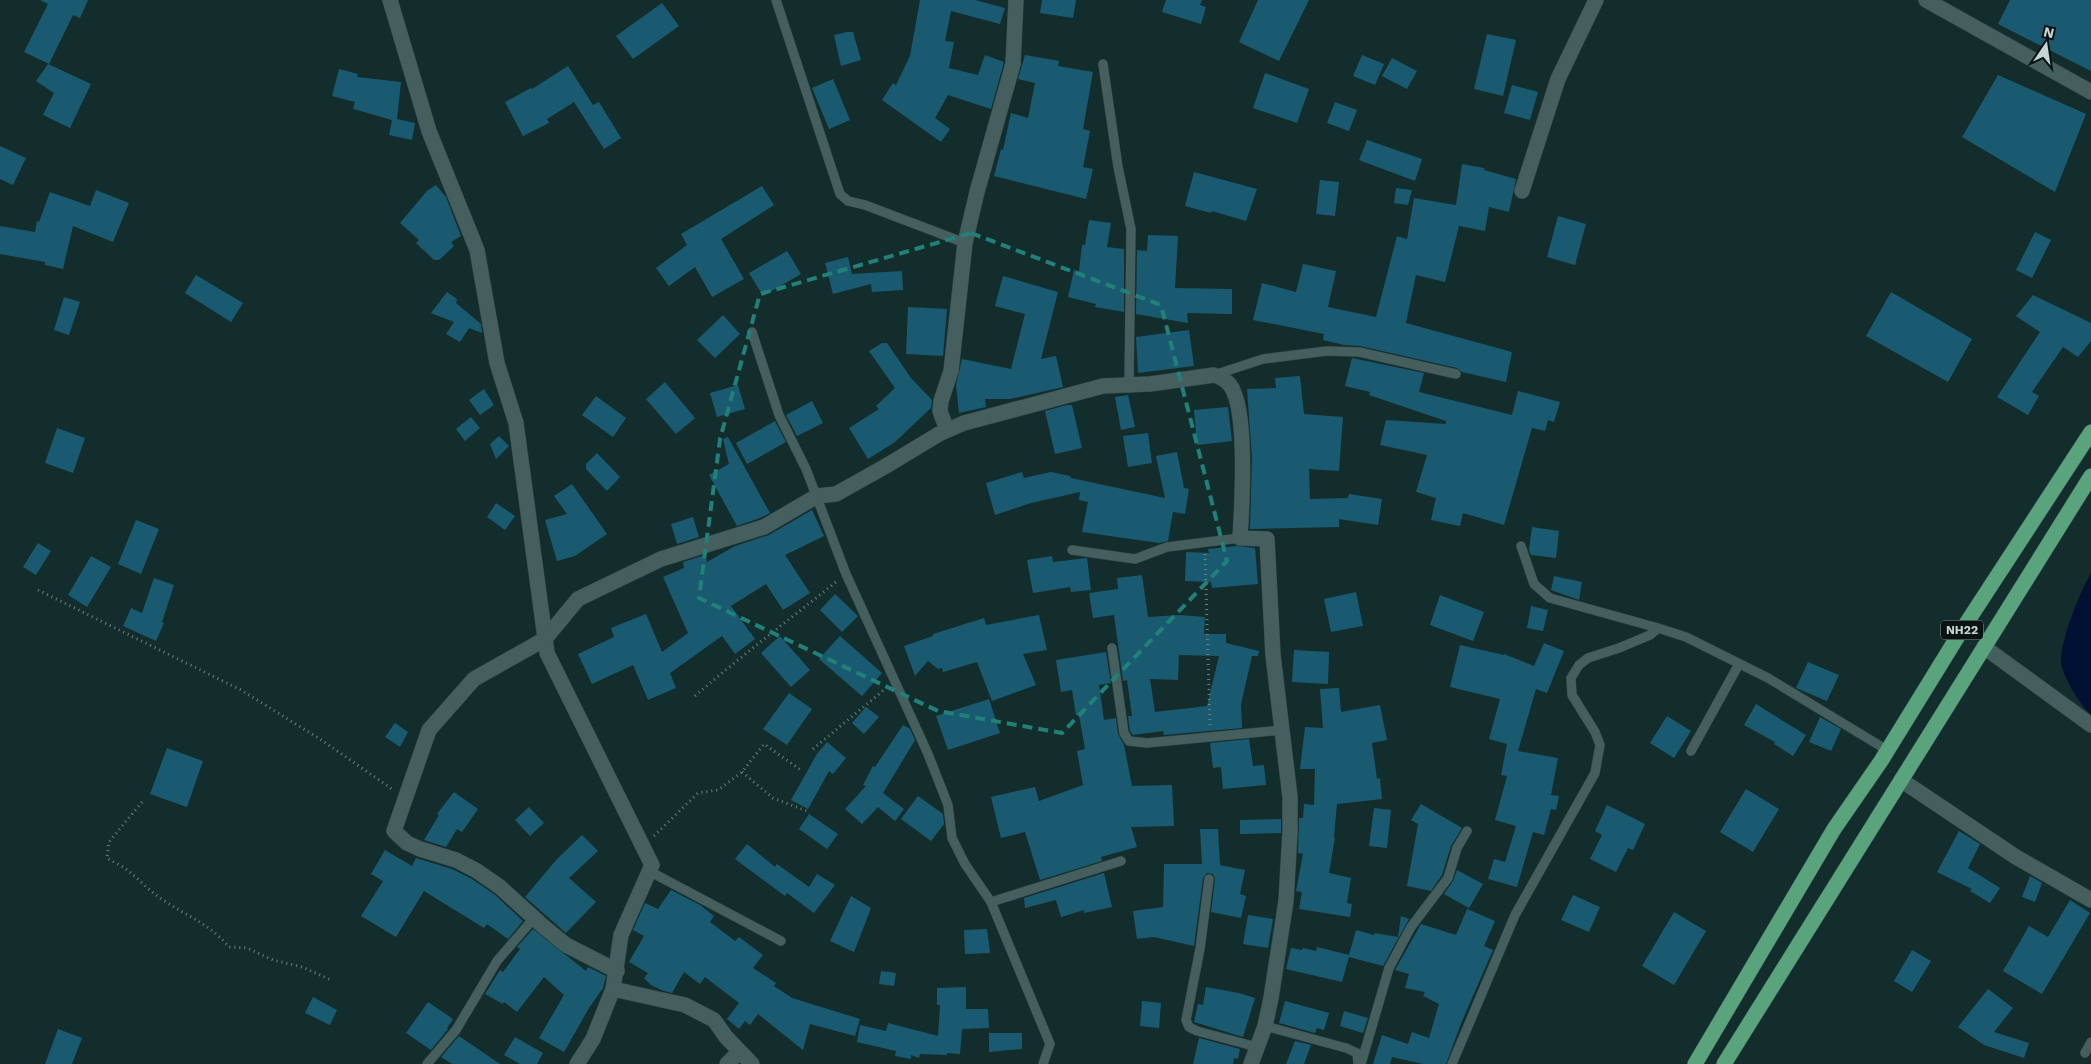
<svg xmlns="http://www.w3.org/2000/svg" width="2091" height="1064" font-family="'Work Sans',sans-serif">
<rect width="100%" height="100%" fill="#132d2c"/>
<!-- water -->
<path fill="#001032" d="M2091 573V715C2081 706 2062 676 2061 662 2060 641 2080 591 2091 573Z"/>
<!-- building -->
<g fill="#1a5a71" fill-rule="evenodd">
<path d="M40 0H88L80 18 73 15 49 64 24 52 48 4Z"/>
<path d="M920 0H975L1005 8 1000 24 951 11 945 41 954 42 949 68 978 75 985 55 1004 62 991 109 948 95 935 118 950 129 941 142 882 100 893 83 896 85 910 56Z"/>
<path d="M1042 0H1076L1073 18 1040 13Z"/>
<path d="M1166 0H1202L1200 5 1206 7 1201 24 1162 12Z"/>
<path d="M1258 0H1309L1279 61 1239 42Z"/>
<path d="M2010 0H2091V71L1998 24Z"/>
<path d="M662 3 679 26 633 59 616 36Z"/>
<path d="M847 32H853L861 60 841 66 834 35Z"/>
<path d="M1487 34 1516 40 1503 96 1474 89Z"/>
<path d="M1025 55 1059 61 1058 66 1093 72 1083 129 1090 131 1083 167 1093 169 1086 199 994 176 1001 149 1003 150 1011 113 1028 118 1035 83 1018 79Z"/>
<path d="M1362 55 1384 64 1375 85 1353 76Z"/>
<path d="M1392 58 1417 71 1407 89 1382 76Z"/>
<path d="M48 64 91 84 70 128 43 115 54 93 36 81Z"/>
<path d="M568 66 593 105 599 102 621 138 604 149 574 102 547 119 549 123 523 136 505 102 531 88 532 89Z"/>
<path d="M339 69 358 74 357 77 401 82 397 119 415 123 412 140 389 135 392 120 353 109 355 102 332 96Z"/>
<path d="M1265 73 1309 89 1297 123 1253 108Z"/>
<path d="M1998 75 2086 114 2055 192 1962 137Z"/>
<path d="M833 79 850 120 829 129 812 88Z"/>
<path d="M1512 85 1538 92 1530 120 1504 113Z"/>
<path d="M1335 102 1357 110 1349 131 1327 123Z"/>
<path d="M1367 140 1422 159 1415 181 1359 160Z"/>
<path d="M0 146 26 158 13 185 0 179Z"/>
<path d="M1462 164 1484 168V170L1516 179 1509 212 1489 207 1485 231 1459 226 1445 282 1416 275 1406 323 1512 352 1506 382 1462 372 1457 368 1360 346 1344 345 1323 340 1324 334 1253 320 1262 283 1296 292 1303 264 1336 271 1328 307 1376 317 1397 236 1407 239 1414 198 1456 205Z"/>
<path d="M1194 172 1257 189 1246 221 1212 211 1211 213 1185 206Z"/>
<path d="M1320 180 1339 182 1335 216 1316 214Z"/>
<path d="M436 185 446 197 461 236 451 242 454 246 439 260H434L416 243 419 240 400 223 427 191Z"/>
<path d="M762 186 774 205 721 239 744 279 712 297 695 267 669 286 656 268 687 245 681 234Z"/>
<path d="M1396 188 1412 190 1408 205 1394 203Z"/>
<path d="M96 190 129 203 113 242 73 226 63 269 45 265V262L0 254V226L35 232 37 221 39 222 50 192 90 206Z"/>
<path d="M1558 216 1586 224 1575 265 1547 257Z"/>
<path d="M1089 220 1111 223 1107 247 1124 249V312L1095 307 1096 304 1068 297 1074 270 1079 271 1082 245H1085Z"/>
<path d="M2035 232 2051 240 2032 278 2016 270Z"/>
<path d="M1148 235 1178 236 1175 288 1232 289V314L1187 313 1188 323 1136 314 1137 250 1147 251Z"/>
<path d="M787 251 801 274 763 296 749 273Z"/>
<path d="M848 257 852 274 902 271 903 290 872 292 871 284 833 294 825 263Z"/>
<path d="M196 275 243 303 231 322 185 293Z"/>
<path d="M1003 276 1058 292 1041 359 1056 356 1063 387 1010 399H985L986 407 959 413 956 385 962 359 1011 369 1025 314 995 306Z"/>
<path d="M447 292 457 299 456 303 481 324 482 333 469 328 460 342 446 334 454 322 431 313Z"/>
<path d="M1891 292 1972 339 1948 382 1866 336Z"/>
<path d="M2033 295 2091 323V341L2078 357 2063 347 2032 392 2039 396 2028 415 1997 397 2040 332 2016 316Z"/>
<path d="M64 297 80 302 69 335 54 330Z"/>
<path d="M908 307 947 309 943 356 906 354Z"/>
<path d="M723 315 740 334 715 358 697 340Z"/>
<path d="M1189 330 1194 366 1138 373 1136 337Z"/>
<path d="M882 343H887L911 378 932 400 931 408 895 442 868 459 849 428 879 409 876 406 895 388 869 351Z"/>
<path d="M1352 358 1424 373 1419 392 1512 415 1518 391 1560 402 1554 422 1548 420 1545 431 1532 428 1504 525 1463 513 1460 526 1431 520 1436 498 1416 492 1427 455 1380 445 1386 420 1446 424V421L1369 395 1370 392 1345 386Z"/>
<path d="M1300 376 1304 414 1343 417 1339 471 1309 469 1310 499 1348 498 1349 494 1382 499 1378 525 1339 519V527L1250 529 1252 458 1247 389 1276 388 1275 378Z"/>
<path d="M665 382 695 418 676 434 646 399Z"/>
<path d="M738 385 745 409 717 417 710 393Z"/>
<path d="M484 389 494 405 480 415 469 400Z"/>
<path d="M1128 395 1135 427 1121 430 1115 397Z"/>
<path d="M596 396 626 418 613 437 582 415Z"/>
<path d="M812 401 823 423 797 436 786 415Z"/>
<path d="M1067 405H1072L1082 448 1055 454 1045 411Z"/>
<path d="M1228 407 1232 441 1197 445 1194 410Z"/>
<path d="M471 417 480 428 465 441 456 429Z"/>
<path d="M775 421 786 442 747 464 736 443Z"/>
<path d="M57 428 85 438 73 473 45 463Z"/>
<path d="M1148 433 1152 463 1128 467 1123 436Z"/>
<path d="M499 436 509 446 496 459 490 444Z"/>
<path d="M728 437 770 513 760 518 737 526 709 475 729 464 723 439Z"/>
<path d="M1177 452 1184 488 1189 489 1185 514 1173 512 1168 541 1159 543 1082 532 1088 502 1079 500 1080 492 1031 503 995 515 986 483 1022 472 1024 478 1051 472 1070 476 1071 478 1165 498 1156 456Z"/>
<path d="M597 453 620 477 607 491 586 469V464Z"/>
<path d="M572 484 607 534 575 556 557 561 545 520 567 514 554 496Z"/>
<path d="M496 503 515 516 505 530 487 517Z"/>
<path d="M812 510 824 536 785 555 810 593 783 610 766 584 731 606 755 639 735 654 722 636 670 673 676 688 648 700 633 665 592 684 578 654 614 637 611 628 646 614 662 652 688 633 663 577 684 568 683 562 705 555 707 562 735 546 769 535Z"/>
<path d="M693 517 699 537 677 544 671 524Z"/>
<path d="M136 520 159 529 141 574 118 564Z"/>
<path d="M1532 527 1559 531 1556 558 1531 555 1529 550Z"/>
<path d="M38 543 51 551 36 575 23 567Z"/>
<path d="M1237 546 1255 548 1258 584 1212 588 1211 582 1185 581 1186 552 1209 553 1208 549Z"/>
<path d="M91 556 111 567 87 607 68 595Z"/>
<path d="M1052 556 1053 562 1087 558 1091 590 1071 592 1070 587 1033 593 1027 560Z"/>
<path d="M1142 575 1148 617 1179 615 1205 617 1204 634H1226V643L1259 651 1258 656H1252L1241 704 1242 728 1164 735 1163 731 1133 735 1130 731 1128 716H1132L1127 680 1123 681 1114 615 1093 618 1089 593 1118 589 1117 578ZM1179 655 1219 656 1207 706 1155 712 1150 679 1178 680Z"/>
<path d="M1554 576 1582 582 1579 600 1551 590Z"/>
<path d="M154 578 174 585 162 622 164 623 156 641 123 626 131 608 142 613Z"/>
<path d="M1356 592 1363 626 1331 632 1324 599Z"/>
<path d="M835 594 858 616 842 632 820 610Z"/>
<path d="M1440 595 1484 612 1473 641 1430 625Z"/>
<path d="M1531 606 1548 610 1543 631 1527 628Z"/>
<path d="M1039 615 1047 650 1023 654 1036 685 992 701 977 662 943 672 942 668 938 669 928 661 915 676 904 646 933 636V634L984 618 986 625Z"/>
<path d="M780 636 810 670 791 687 761 653Z"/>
<path d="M840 636 882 673 862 696 819 659Z"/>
<path d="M1544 643 1564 651 1547 693 1536 689 1518 751 1558 758 1551 795 1559 796 1556 810 1551 809 1544 835 1533 832 1517 887 1488 879 1494 859 1505 862 1516 826 1495 820 1507 776 1501 775 1507 744 1489 739 1500 699 1450 687 1460 645 1504 655V654L1534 666Z"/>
<path d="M1294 650 1329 652 1328 684 1292 682Z"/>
<path d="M1106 652 1111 683 1099 685 1104 720 1116 718 1118 734 1124 745 1132 786 1172 785 1174 826 1131 827 1137 847 1101 857 1102 861 1040 880 1025 832 1001 838 991 797 1035 787 1039 801 1083 785 1077 751 1085 749 1079 715H1076L1072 690 1061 692 1056 660Z"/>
<path d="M1808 662 1839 675 1827 701 1796 688Z"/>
<path d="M1339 688 1341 712 1380 705 1387 740 1372 743 1377 779 1380 778 1382 799 1337 804 1334 837H1335L1329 873 1351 878 1347 903 1352 904 1350 917 1299 909 1302 892 1296 891 1303 854 1298 853 1299 818H1303L1304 804 1314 805 1315 769H1300L1305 727 1323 728 1320 689Z"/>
<path d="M789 693 812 709 787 745 763 729Z"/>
<path d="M989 699 1000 733 948 750 936 716Z"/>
<path d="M1756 704 1806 735 1793 756 1774 744 1775 742 1744 725Z"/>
<path d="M866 707 879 717 864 734 852 723Z"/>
<path d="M1667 716 1691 731 1674 758 1650 743Z"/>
<path d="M1820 717 1841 729 1831 751 1809 742Z"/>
<path d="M395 723 408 732 400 747 385 737Z"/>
<path d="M903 725 910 729 915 740 883 793 904 809 895 821 878 807 862 824 845 809 866 786 863 785 873 766 875 767Z"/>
<path d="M1249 739 1253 766 1264 765 1266 785 1223 789 1221 767 1213 768 1210 743Z"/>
<path d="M827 742 846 758 833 774 829 771 808 809 791 800 817 754Z"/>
<path d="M167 748 203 761 187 807 150 794Z"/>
<path d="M1746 789 1779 809 1753 852 1720 832Z"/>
<path d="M454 792 478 809 462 832 457 829 446 847 424 840 439 815 437 814Z"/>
<path d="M918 796 943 814 944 824 931 841 901 819Z"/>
<path d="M1421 804 1462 828 1451 846 1442 875 1431 891 1407 886 1418 824 1411 820Z"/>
<path d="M1607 805 1645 824 1633 850 1628 848 1616 872 1590 859 1602 835 1595 831Z"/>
<path d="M529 807 544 823 530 836 515 820Z"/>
<path d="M1374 808 1391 810 1387 848 1369 846Z"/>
<path d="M809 814 838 834 827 849 799 829Z"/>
<path d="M1281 819V833L1240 834V820Z"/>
<path d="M1200 829H1218L1220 865 1245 870 1240 894 1246 896 1241 918 1211 912 1215 879 1213 874 1207 873 1203 878 1194 946 1154 937 1137 939 1133 911 1163 907 1164 864H1202Z"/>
<path d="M1959 831 1980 844 1968 868 2000 888 1990 903 1970 891 1972 889 1937 872Z"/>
<path d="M582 835 598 851 569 878 596 902 566 933 525 897 557 859Z"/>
<path d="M747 844 775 867 777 864 809 887 817 874 835 885 814 913 787 893 785 896 735 859Z"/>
<path d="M385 850 412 866 416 858 452 869 472 879 494 894 523 921 508 939 487 924 484 928 424 891 396 937 361 916 383 881 371 874Z"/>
<path d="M1457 870 1483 884 1469 908 1444 894 1453 881Z"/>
<path d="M1104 873 1112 907 1084 913V910L1061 917 1056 900 1025 908 1024 898Z"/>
<path d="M2030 876 2042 883 2035 902 2022 897Z"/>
<path d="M671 890 700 905 714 916 710 922 735 941 739 937 763 955 753 968 776 983 774 986 792 998 860 1019 855 1036 810 1024 803 1050 758 1014 750 1025 745 1021 739 1029 727 1019 739 1003 705 977 700 984 684 972 672 993 661 990 651 985 644 978 648 973 629 962 644 936 633 930 645 903 658 909Z"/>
<path d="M1573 895 1600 907 1589 932 1561 920Z"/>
<path d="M851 896 871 908 854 952 830 941Z"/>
<path d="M2070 900 2090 913 2042 994 2003 971 2029 926 2048 937Z"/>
<path d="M1467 909 1495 921 1484 946 1493 950 1462 1021 1446 1064H1423L1392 1057 1390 1064H1373L1382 1035 1408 1044 1412 1032 1429 1038 1439 1004 1423 996 1425 992 1405 988 1409 974 1395 970 1421 924 1456 935Z"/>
<path d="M1674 912 1706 931 1674 985 1642 966Z"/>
<path d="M1248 915 1273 919 1268 948 1243 944Z"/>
<path d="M1401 916 1409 919 1383 966 1349 957 1342 982 1286 969 1291 948 1302 950 1303 948 1316 951 1317 947 1349 955 1356 930 1374 935 1375 933 1398 937Z"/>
<path d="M533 929 586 971 588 967 606 976 603 988 589 1008 564 1052 539 1038 564 995 544 977 517 1012 504 1002 503 1004 485 994 500 970 503 972 520 949 517 947Z"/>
<path d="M987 929 990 953 965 954 964 930Z"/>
<path d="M1912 950 1931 961 1912 992 1894 981Z"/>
<path d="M881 971 896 973 894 986 879 984Z"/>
<path d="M966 987V1009H988L989 1028 962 1029 960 1054 947 1053V1055L920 1054 919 1058 911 1055V1059L895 1056 896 1051 857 1042 860 1025 886 1031 888 1023 938 1036 940 1005H937V988Z"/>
<path d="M1206 987 1239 993 1255 998 1243 1037 1194 1022 1198 1004 1203 1005Z"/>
<path d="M1988 989 2013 1008 1994 1032 2029 1043 2024 1058 1984 1045 1958 1027Z"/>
<path d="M313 997 337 1010 330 1025 305 1013Z"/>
<path d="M1142 1001 1161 1003 1159 1028 1140 1026Z"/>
<path d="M1285 1001 1329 1013 1324 1030 1317 1028 1315 1033 1279 1023Z"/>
<path d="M428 1002 453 1019 447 1028 448 1029 431 1050 406 1033Z"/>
<path d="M1344 1011 1368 1018 1363 1033 1340 1026Z"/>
<path d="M58 1029 82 1038 72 1064H45Z"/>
<path d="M989 1033H1022V1049L989 1052Z"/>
<path d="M459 1036 500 1064H452L441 1057Z"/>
<path d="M515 1037 543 1053 537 1064H520L504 1055Z"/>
<path d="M1199 1038 1240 1049 1238 1059 1234 1058 1233 1064H1193Z"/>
<path d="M1295 1041 1311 1045 1304 1064H1286Z"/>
</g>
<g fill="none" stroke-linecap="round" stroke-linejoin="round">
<!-- lane casing -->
<g stroke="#334746" stroke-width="10">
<g id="lane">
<path d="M776 0 840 194 848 201 865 205 965 243"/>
<path d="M1103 64 1118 167 1131 229 1129 385"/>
<path d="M752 332 779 415 806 469 846 574 928 754 948 805 952 838 965 864 991 902 1050 1044 1043 1064"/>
<path d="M1214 375 1263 359 1327 351 1359 352 1456 374"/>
<path d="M1521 546 1534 584 1550 598 1658 628 1686 637 1768 678 1887 750"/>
<path d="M1072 550 1135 559 1167 547 1240 538"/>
<path d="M1112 648 1124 733 1129 741 1147 743 1282 730"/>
<path d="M1691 751 1739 664"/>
<path d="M649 871 781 941"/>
<path d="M1209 879 1200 949 1186 1020 1189 1027 1197 1031 1257 1047"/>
<path d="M991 902 1121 861"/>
<path d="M1265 1026 1346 1048 1357 1053 1358 1064"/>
<path d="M2091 1042 2085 1053 2091 1042"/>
<path d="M427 1064 456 1030 497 961 534 918"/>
<path d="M1361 1064 1389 968 1411 927 1448 878 1457 848 1467 831"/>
<path d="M1452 1064 1515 915 1595 773 1600 745 1595 732 1572 695 1571 678 1579 665 1588 658 1619 648 1650 635 1658 628"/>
</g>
</g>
<!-- street casing -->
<g stroke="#334746" stroke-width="16">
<g id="street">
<path d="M390 0 429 131 477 250 497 363 516 423 547 653 652 865 621 935 613 989 593 1039 577 1064"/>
<path d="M1926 0 2091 92"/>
<path d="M1522 191 1558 79 1596 0"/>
<path d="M947 430 940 411 941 401 951 371 965 243 977 192 1013 64 1016 0"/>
<path d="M1984 647 2091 725"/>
<path d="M1901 780 2016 857 2091 900"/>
<path d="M617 971 566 945 544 927 500 887 477 871 456 860 420 849 407 843 394 831 429 730 474 679 545 639 578 599 661 559 764 527 817 496 836 494 886 466 939 434 964 423 1103 386 1150 384 1214 375C1220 377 1226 380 1230 385 1248 409 1242 506 1240 538L1267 539 1273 655 1290 797V832L1286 901 1271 998 1265 1026 1251 1064"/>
<path d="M613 989 685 1005 714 1020 726 1037 752 1064"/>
<path d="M727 1064 739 1052"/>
</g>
</g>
<!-- highway casing -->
<g stroke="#334746" stroke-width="16">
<g id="highway">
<path d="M1695 1064 1834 829 1881 761 1958 636 2091 432"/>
<path d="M1724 1064 2091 476"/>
</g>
</g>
<!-- path -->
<g stroke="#6b7f7e" stroke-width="3" stroke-dasharray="1 4" stroke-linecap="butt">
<path d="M1205 554 1210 725"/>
<path d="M38 590 241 690 320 739 392 789"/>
<path d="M695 696C741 656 789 620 836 582"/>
<path d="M813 749 885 689"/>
<path d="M742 772 773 798 807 811"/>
<path d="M142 802 109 842 107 858C113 862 121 865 127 870 139 879 149 891 163 900 187 916 210 924 229 947L247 948 273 960 302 967 331 980"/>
<path d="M654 836 698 793 718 790 742 772 764 744 802 771"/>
</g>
<!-- lane -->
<use href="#lane" stroke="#445f5e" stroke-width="9"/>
<!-- street -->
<use href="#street" stroke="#445f5e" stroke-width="15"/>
<!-- highway -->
<use href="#highway" stroke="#5aa47d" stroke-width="15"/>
</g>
<!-- marked area -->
<path fill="none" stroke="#218078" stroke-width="4" stroke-dasharray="10 6" stroke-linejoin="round" d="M971 233 1161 305 1227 561 1062 733 938 711 699 598 720 439 760 294Z"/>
<g text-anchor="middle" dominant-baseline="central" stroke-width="5" stroke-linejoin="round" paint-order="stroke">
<!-- shield labels -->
<rect fill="#081312" stroke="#8d9b9a" stroke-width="1" x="1941" y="620.5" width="42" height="19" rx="4"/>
<g font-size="12" font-weight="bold" fill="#c6d5d4">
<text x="1962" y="630">NH22</text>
</g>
</g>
<!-- north arrow -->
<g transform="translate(2046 45) rotate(13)" stroke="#081312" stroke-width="4" paint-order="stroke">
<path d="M0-4L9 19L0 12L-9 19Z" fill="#c6d5d4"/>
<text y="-8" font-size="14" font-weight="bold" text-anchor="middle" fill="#c6d5d4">N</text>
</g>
</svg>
